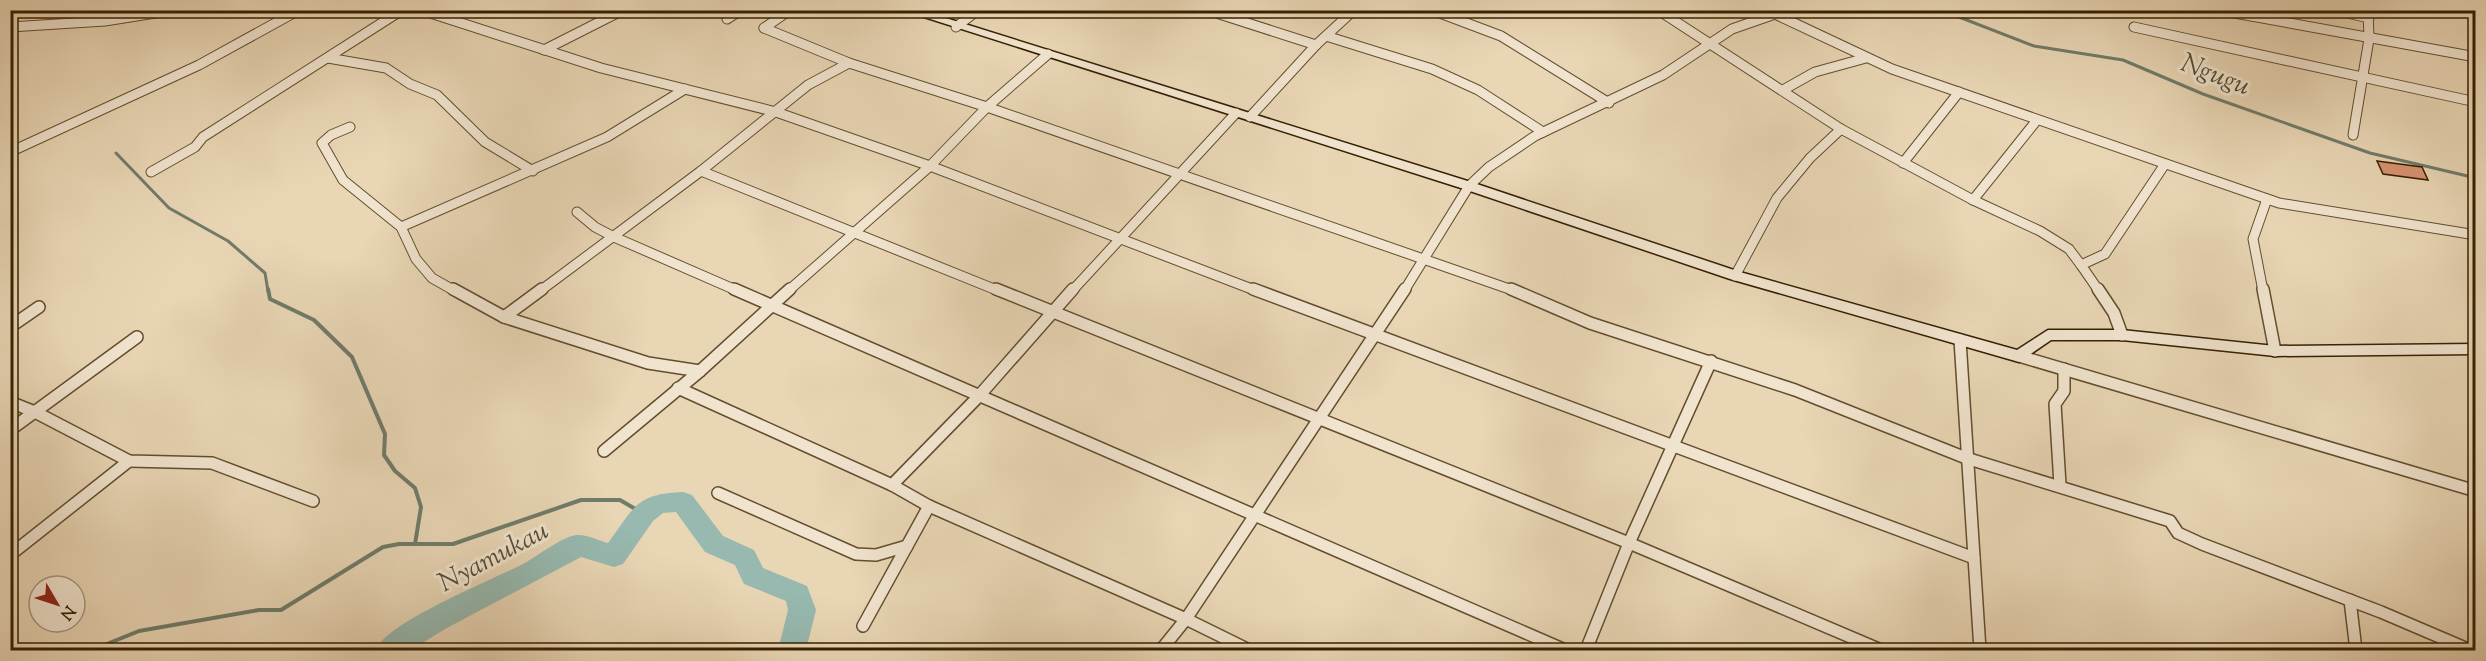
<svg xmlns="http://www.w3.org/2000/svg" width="2486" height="661" font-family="'Sorts Mill Goudy',serif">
<rect width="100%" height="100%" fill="#e9d6b5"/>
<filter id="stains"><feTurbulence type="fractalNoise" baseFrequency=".00333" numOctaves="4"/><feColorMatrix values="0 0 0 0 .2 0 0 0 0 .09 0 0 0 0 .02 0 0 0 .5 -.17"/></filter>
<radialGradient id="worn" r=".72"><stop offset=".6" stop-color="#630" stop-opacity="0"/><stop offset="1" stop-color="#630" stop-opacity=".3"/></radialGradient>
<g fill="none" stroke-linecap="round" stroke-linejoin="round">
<!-- stream-far1 -->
<g stroke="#707c6a" stroke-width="3">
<path d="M1941 10 2034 46 2123 60 2203 94 2370 153 2476 178"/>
<path d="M116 153 169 208 228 241 265 273 268 291"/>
</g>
<!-- stream -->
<g stroke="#707c6a" stroke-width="4">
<path d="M268 289 270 299 314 320 352 357 385 434 384 455 395 471 415 488 421 507 415 544"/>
<path d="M92 650 139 631 259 610H281L383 547 399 544H453L581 500H620L644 514"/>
</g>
<!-- river -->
<path fill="#97b9b0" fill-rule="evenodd" d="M683 492 692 495 723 536 754 550 763 568 807 586 816 610 806 650H778L788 610 786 601 744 584 735 565 705 552 676 512 663 513 653 521 623 564 614 567 581 557 445 629 411 650H376C386 622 495 579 525 563 537 556 565 535 577 535 586 534 600 541 608 543 635 507 635 494 683 492Z"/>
</g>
<!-- building -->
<path fill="#d89372" stroke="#352001" stroke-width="1.5" d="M2377 161 2422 167 2428 180 2383 174Z"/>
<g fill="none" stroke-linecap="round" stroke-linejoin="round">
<!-- street-far1 casing -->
<g stroke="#624e2e" stroke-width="11">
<g id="street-far1">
<path d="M421 10 601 68 776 112 930 166 1257 291"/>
<path d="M1207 10 1316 45"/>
<path d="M1432 10 1501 36 1609 103"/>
<path d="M1658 10 1841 129 1973 200 2040 231 2069 249 2081 265"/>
<path d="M2218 10 2476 57"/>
<path d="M2334 10 2369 18"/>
<path d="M1775 14 1892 69 2279 203 2476 235"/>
<path d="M727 19 741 10"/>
<path d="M10 27 105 21 174 10"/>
<path d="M956 27 978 10"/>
<path d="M2134 27 2476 102"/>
<path d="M764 28 849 63 987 107 1515 291"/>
<path d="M764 28 790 10"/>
<path d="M1326 36 1432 69 1478 90 1543 132"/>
<path d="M544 50 623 10"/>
<path d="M328 58 386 68 410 84 437 95 485 142 533 171"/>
<path d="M1783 90 1815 72 1866 58"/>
<path d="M1250 117 1316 45 1354 10"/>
<path d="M350 127 331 135 322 143 343 180 401 227 416 259 432 278 455 291"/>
<path d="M2353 135 2369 39 2368 10"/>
<path d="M10 152 199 65 299 10"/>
<path d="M1903 163 1959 92"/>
<path d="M701 171 999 291"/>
<path d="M151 172 195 147 203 137 402 10"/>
<path d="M1973 200 2037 120"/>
<path d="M577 212 595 227 614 237 738 291"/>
<path d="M401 227 607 137 685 89"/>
<path d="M1735 276 1777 198 1810 158 1841 129"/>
<path d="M540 291 701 171 808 85 849 63"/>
<path d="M788 291 930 166 987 107 1048 54"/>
<path d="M1072 291 1236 113"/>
<path d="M1404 291 1469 186 1489 167 1535 136 1663 75 1732 29 1775 14 1778 10"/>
<path d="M2099 291 2081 265 2105 254 2165 164"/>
<path d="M2263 291 2253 239 2267 199"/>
</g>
</g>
<!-- street casing -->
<g stroke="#624e2e" stroke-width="14">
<g id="street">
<path d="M453 289 504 317 648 363 700 371"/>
<path d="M734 289 1565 650"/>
<path d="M996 289 1629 543 1881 650"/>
<path d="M1253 289 1974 558"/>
<path d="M1511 289 1590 323 1795 390 1966 458 2170 521 2178 533 2202 544 2381 612 2470 650"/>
<path d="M2098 289 2114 313 2122 335"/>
<path d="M2263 289 2275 351"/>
<path d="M504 317 542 289"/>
<path d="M10 327 39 307"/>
<path d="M1960 340 1980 650"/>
<path d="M2019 356 2476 491"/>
<path d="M678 388 892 485 929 506 1186 619 1249 650"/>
<path d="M10 402 35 412 129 461 212 463 313 501"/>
<path d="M10 430 137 337"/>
<path d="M604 451 700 371 790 289"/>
<path d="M892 485 978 397 1073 289"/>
<path d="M2060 485 2055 404 2064 391V369"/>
<path d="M718 493 856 554 876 555 907 546"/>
<path d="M10 555 129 461"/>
<path d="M2350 600 2356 650"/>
<path d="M863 626 929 506"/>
<path d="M1161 650 1186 619 1405 289"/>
<path d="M1586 650 1629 543 1711 361"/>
</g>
</g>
<!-- secondary casing -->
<g stroke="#352001" stroke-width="3">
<path id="secondary" d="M902 10H920L1474 183 1740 272 2017 350 2048 330H2122L2275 346 2476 344V354L2275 356 2122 340H2051L2019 362 1730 279 1464 189Z"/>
</g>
<!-- street-far1 -->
<use href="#street-far1" stroke="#f1e4cf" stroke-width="9"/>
<!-- street -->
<use href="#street" stroke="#f1e4cf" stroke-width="11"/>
<!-- secondary -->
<use href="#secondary" fill="#f1e4cf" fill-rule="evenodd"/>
</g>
<g text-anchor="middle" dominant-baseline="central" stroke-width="6" stroke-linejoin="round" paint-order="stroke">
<!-- water labels -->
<g font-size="27" font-style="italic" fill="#524e36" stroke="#f1e4cf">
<text transform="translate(2215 76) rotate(21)">Ngugu</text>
<text transform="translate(494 558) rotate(-28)">Nyamukau</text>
</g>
</g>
<!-- margin -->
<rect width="2486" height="661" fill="none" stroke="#e9d6b5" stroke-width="36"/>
<rect x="12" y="12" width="2462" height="637" fill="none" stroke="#352001" stroke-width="3"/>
<rect x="18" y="18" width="2450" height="625" fill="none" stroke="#352001" stroke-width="1.5"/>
<!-- north arrow -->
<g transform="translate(57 604) rotate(129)"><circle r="28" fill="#f1e4cf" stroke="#a6967d" stroke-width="1.5"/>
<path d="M0-4.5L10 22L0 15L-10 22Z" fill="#8f2418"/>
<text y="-9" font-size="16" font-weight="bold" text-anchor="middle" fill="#352001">N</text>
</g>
<rect width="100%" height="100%" filter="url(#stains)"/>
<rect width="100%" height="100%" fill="url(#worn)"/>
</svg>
